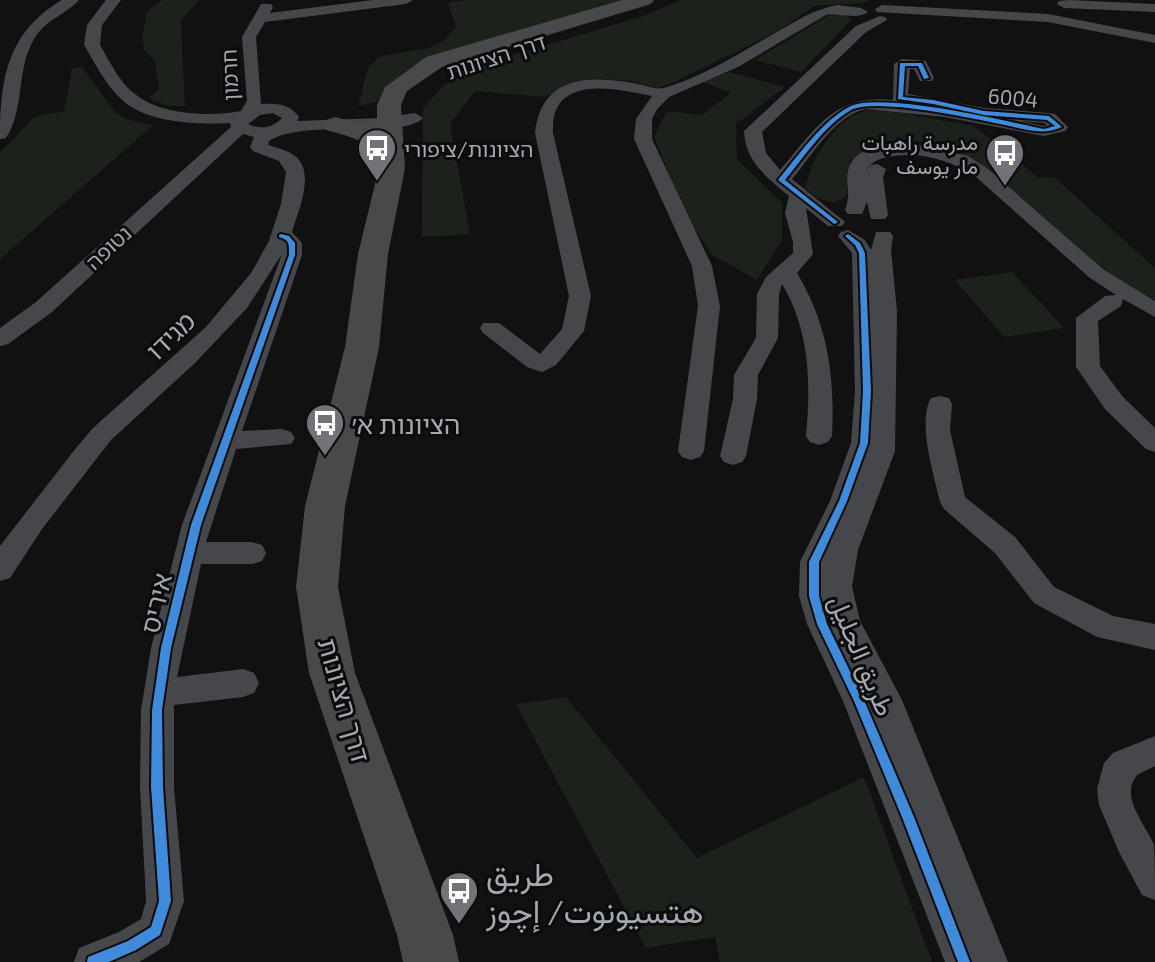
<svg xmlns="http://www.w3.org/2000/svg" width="1155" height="962" font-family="'Exo 2',Vazirmatn,'Noto Sans Hebrew',sans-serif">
<rect width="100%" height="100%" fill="#111112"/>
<!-- green -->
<g fill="#1c211c">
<path d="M162 0H199L181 21 185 106H168L148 98 159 90 155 62 144 49 142 38 147 12Z"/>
<path d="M466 0H633L454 49 432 57 405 71 387 87 376 102 358 106 368 68 378 57 428 48 442 42 456 27 448 3Z"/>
<path d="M681 0H870L864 3 814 6 781 29 740 50 670 84 657 88 632 81 603 79 573 84 545 97 475 91 450 124 470 234 422 237 423 108 444 85 480 65 643 16Z"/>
<path d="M829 15H847L851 20 801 72 755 60Z"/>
<path d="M82 67 115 112 126 119 153 125 0 259V152C14 142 24 124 36 117 43 113 55 113 64 112L72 68Z"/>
<path d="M729 72 785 87 736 124 737 159 782 203V240L757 280 712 255 685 214 654 137 667 111 702 115 731 93 703 82Z"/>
<path d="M868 110 901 113 974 126 1039 178 1054 177 1155 268V300L1108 275 982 166 951 148 921 142 871 146 850 161 847 196 835 203 817 198 805 188C810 163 827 135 847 119 852 115 861 113 868 110Z"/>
<path d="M1012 272 1064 328 1004 337 955 280Z"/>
<path d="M566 697 697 858 864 777 932 962H720L715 937 646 948 516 704Z"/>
</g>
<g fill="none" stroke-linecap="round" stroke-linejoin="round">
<!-- minor -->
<g fill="#46474a" fill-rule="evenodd">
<path d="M62 0H79C65 15 45 20 34 39 16 69 25 109 6 138L0 139C0 80 7 32 62 0Z"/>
<path d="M106 0H121L102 25 100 45C110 62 119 82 135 94 160 115 210 117 241 111L247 101 242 37 261 4H271L273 7 270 13 373 0H413L406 4 265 22 256 37 261 104C277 103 290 104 299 117L297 121 382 118 415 113 423 118C403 140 304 118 269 141L268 145C277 148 288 150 295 156 316 173 298 211 292 232L302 243V255L242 431 282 429 291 432 295 438 291 444 236 449 206 542H252L262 545 266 553 262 561 252 564H201L177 677 243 669 254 673 259 683 254 693 243 697 174 705V787L184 901 169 944 139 962H74L79 948 119 932 141 919 146 901 140 787 141 710 151 648 182 525 282 254 247 308 195 363 111 440 42 529 10 578 0 581V546L76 448 93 428 206 327 251 273 269 241 281 204 286 172 279 161 253 151 250 147 254 137 243 134 52 312 8 344 0 346V328L36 302 231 127 230 123C198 125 146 123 121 99 105 84 95 63 84 45L87 25ZM273 113 282 118C273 128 260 130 248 124L260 115Z"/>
<path d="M1069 0 1155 4V12L1064 8 1057 4 1059 1Z"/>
<path d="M838 5 861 8 868 12C858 20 839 13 826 15L738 67 669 97 657 109 652 119V139L712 266 720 306 704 451 700 457 691 460 682 457 678 451 698 306 692 266 634 139 636 119 652 96C625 91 576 78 558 106 553 114 553 124 553 133L591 296 584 331 556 365 542 372 527 367 483 333 480 328 483 323H499L540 354 562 329 569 296 535 133C541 77 586 75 633 83 642 84 655 90 664 88 703 77 740 53 775 33 796 21 814 9 838 5Z"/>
<path d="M882 5 1048 14 1155 35V43L1048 22 877 12 875 9Z"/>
<path d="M880 16 885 17 887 20 866 32 762 132 766 153 780 170C816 129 833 94 893 100L894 64 902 59 926 61 934 78 932 81H920L914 69H910L908 94 984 108 1049 113 1055 114 1068 127 1065 131 1044 136 945 117 866 109C834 116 812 156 792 179L845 222 842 226H828L806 208 813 254 797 273C828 325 835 376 832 436L828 442 819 445 810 442 806 436C811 383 810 331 782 284L779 294 778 338 758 375 757 399 746 456 742 462 733 465 724 462 720 456 733 399 734 375 756 338 757 294 766 277 793 253V242L785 213 789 196C767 178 745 161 744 131L856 26ZM1020 121 1044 123 1047 125 1044 126Z"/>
<path d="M912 143 968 156 988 169 1104 270 1155 301V317L1123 299 1121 306 1098 321 1100 366 1123 397 1155 428V452L1146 449 1105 409 1076 367V318L1105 296 1116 295 1090 278 976 177C949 160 924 152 893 156 881 158 872 160 866 171L871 165 877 164 886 169 883 177 888 215 885 219H871L867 202 862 214H848L845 210C852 191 845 185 848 171 853 144 892 145 912 143Z"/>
<path d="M848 230 865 240 871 250 876 232H890L893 236 891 250 897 311 895 451 858 550 852 586 860 621 902 700 1008 962H945L843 701 807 624 799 596 800 562 830 501 851 443 855 391 852 253 838 236 841 232Z"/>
<path d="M940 396 949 398 952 404 950 430 965 497 1015 537 1054 587 1113 616 1155 624V650L1097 637 1034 603 995 553 944 509 940 502C934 475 917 422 931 398Z"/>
<path d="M1155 736V766L1137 775C1119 797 1146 825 1154 845 1155 860 1155 884 1155 900L1142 895 1119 852 1099 805 1097 789 1104 763 1113 753Z"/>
</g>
<!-- highway -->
<path fill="#48494b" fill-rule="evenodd" d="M622 0H654L651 4 442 67 407 91 401 105 405 168 388 254 379 347 345 506 338 587 355 673 453 935 459 962H403L397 935 309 673 296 587 305 506 345 347 358 254 379 168C378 141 347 136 326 130L322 125 326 120 335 117 377 128V105L385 87 426 57Z"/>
<!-- cycleway casing -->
<g stroke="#0c0c0d" stroke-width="4">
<g id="cycleway">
<path d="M900 63H922L929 78 924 79 918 66H905L903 97 933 100 984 111 1049 116 1062 127C1043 136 1024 129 1005 125 975 119 876 97 851 110 824 126 805 156 785 180L838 222 835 224 833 223 778 180C797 157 822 121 849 107 879 91 1006 121 1044 129L1055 126 1047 120 984 115 933 104 898 99Z"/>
<path d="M281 234 289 236 295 243V255L201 525 171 648 162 710 163 787 171 901 160 935 136 950 109 962H87L88 957 128 941 151 927 159 901 151 787 152 710 161 648 191 525 289 255C289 245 290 240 279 237V235Z"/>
<path d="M848 234 860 243 865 253 871 391 868 443 847 501 819 562V596L827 624 864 700 914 817 970 962H958L902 817 854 701 817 624 809 596V562L839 501 860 443 863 391 859 253 855 245 845 236Z"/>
</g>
</g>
<!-- cycleway -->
<use href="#cycleway" fill="#408adc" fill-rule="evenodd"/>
</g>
<!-- icons -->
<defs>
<g id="bus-pin" transform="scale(2.0125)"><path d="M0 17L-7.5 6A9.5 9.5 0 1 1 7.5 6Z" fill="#717379" stroke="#0c0c0d"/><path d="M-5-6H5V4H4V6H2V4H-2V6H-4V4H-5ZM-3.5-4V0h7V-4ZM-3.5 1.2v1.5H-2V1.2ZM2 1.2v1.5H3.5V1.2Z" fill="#fff"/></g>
</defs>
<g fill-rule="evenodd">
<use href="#bus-pin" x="377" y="148"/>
<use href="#bus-pin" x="1005" y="153"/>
<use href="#bus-pin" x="325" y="423"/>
<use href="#bus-pin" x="459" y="891"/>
</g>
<g text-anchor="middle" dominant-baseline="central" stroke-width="6" stroke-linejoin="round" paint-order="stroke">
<!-- far-street labels -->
<g font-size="21" fill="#a4a8b1" stroke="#0c0c0d">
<text transform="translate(496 56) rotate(-18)">דרך הציונות</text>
<text transform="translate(229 75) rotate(-92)">חרמון</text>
<text transform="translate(1013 97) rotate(5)">6004</text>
<text transform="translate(108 247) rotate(-43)">נטופה</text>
</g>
<!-- far-poi labels -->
<g font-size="21" fill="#a4a8b1" stroke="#0c0c0d" text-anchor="end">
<text x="978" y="141">مدرسة راهبات<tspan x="978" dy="24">مار يوسف</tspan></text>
<text x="404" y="148" text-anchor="start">הציונות/ציפורי</text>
</g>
<!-- street labels -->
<g font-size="26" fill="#a4a8b1" stroke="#0c0c0d">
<text transform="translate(170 335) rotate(-44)">מגידו</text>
<text transform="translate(155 603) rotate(-77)">איריס</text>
<text transform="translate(863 655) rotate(67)">طريق الجليل</text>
<text transform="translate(345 700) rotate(74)">דרך הציונות</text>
</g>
<!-- poi labels -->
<g font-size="26" fill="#a4a8b1" stroke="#0c0c0d" text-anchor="start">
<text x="352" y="423">הציונות א׳</text>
</g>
<!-- near-poi labels -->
<g font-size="32" fill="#a4a8b1" stroke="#0c0c0d" text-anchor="start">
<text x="486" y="873">طريق<tspan x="486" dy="37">هتسيونوت/ إچوز</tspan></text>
</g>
</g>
</svg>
